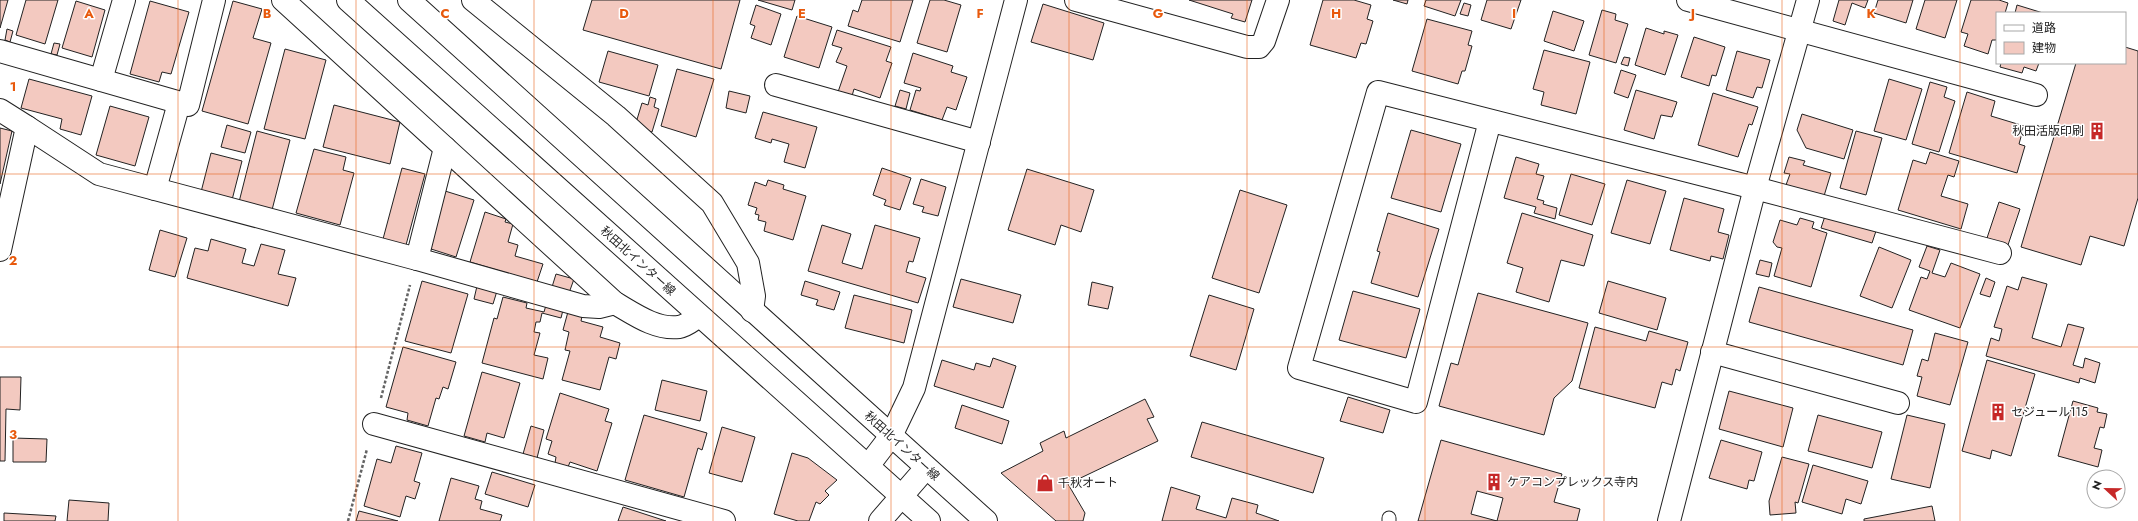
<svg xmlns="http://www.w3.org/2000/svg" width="2138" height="521" font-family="Jost,'Noto Sans JP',sans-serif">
<rect width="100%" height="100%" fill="#fff"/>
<!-- building -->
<g fill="#f3c9c0" stroke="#222" fill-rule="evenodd">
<path d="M0 0H8L0 28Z"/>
<path d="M26 0H58L45 44 16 35Z"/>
<path d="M592 0H740L721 69 583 30Z"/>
<path d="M758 0H795L792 10Z"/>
<path d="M862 0H913L900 42 848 26 853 10 858 12Z"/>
<path d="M930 0H944L961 5 947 52 917 43Z"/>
<path d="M1189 0H1252L1245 22 1231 18 1233 14Z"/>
<path d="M1323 0H1354L1371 5 1367 19 1373 21 1366 44 1361 43 1356 58 1310 45Z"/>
<path d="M1393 0H1408L1407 4Z"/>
<path d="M1426 0H1461L1455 16 1424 6Z"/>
<path d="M1487 0H1521L1511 29 1481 20Z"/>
<path d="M1839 0H1868L1865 8 1852 3 1845 25 1833 21Z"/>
<path d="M1878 0H1913L1906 23 1874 13Z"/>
<path d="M1925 0H1957L1945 38 1916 29Z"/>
<path d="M1971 0H1999L2008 3 2005 13H1997V38L1996 40H1992L1988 54 1964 46 1968 34 1961 32Z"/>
<path d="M76 1 105 10 92 57 62 48Z"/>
<path d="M150 1 189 12 171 74 162 72 159 82 130 74Z"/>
<path d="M233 1 262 9 253 38 271 43 248 124 202 111Z"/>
<path d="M1464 3 1471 5 1468 16 1460 14Z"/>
<path d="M1043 4 1104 23 1093 60 1031 42Z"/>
<path d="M756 5 781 14 771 45 751 38 755 26 750 24Z"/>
<path d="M2017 5 2043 13H2015Z"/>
<path d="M1602 10 1616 14 1615 20 1628 24 1616 63 1589 55Z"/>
<path d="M1553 11 1584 21 1574 51 1544 41Z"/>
<path d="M797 16 832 27 819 68 784 57Z"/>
<path d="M1427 19 1472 31 1468 45 1472 46 1465 71H1462L1458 84 1412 71Z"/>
<path d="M1646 28 1664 34V31L1678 35 1665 75 1635 65Z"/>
<path d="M7 29 13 31 10 42 5 40Z"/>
<path d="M837 30 891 47 886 61 892 63 880 98 854 89 852 96 838 92 847 66 836 62 842 48 832 45Z"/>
<path d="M1694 37 1725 47 1716 76 1712 75 1709 86 1681 77Z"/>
<path d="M54 43 60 44 57 55 51 54Z"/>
<path d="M2125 47 2138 51V198L2124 246 2090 236 2081 265 2021 247 2076 63H2125Z"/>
<path d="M285 49 326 60 305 139 264 129Z"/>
<path d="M1544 50 1590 62 1576 114 1541 105 1544 92 1533 89Z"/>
<path d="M608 51 658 65 649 96 599 82Z"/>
<path d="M1737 51 1770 60 1762 88 1757 87 1753 98 1726 90Z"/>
<path d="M913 53 953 66 951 72 967 77 956 110 947 107 942 120 910 110 916 90 920 91 921 88 904 83Z"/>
<path d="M1624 57 1630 58 1628 66 1621 64Z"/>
<path d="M2001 63H2039L2036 71 2024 67 2022 73 2000 67Z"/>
<path d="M677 69 714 79 696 137 661 126Z"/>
<path d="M1621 70 1636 75 1628 98 1614 93Z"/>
<path d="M29 79 92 96 81 135 60 129 62 119 21 108Z"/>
<path d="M1889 79 1922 89 1906 140 1874 131Z"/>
<path d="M1930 82 1947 87 1944 97 1955 101 1939 152 1912 144Z"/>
<path d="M900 90 910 93 906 109 895 106Z"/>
<path d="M1636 90 1677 102 1672 117 1661 115 1654 139 1624 130Z"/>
<path d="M729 91 750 96 746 113 726 108Z"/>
<path d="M1967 92 1995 101 1991 116 2024 126 2019 144 2025 146 2017 173 1949 153Z"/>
<path d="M1713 93 1758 107 1752 125 1749 124 1738 157 1698 145Z"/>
<path d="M650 97 656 99 654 107 659 109 652 132 635 126 642 103 648 105Z"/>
<path d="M334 105 400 122 390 164 323 147Z"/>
<path d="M110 106 149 117 135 166 96 155Z"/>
<path d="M763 112 817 127 805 168 784 162 789 144 772 139 771 143 755 138Z"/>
<path d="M1802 114 1853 130 1844 159 1806 148 1797 130Z"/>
<path d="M227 125 251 132 245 153 221 147Z"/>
<path d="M0 128 12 131 0 184Z"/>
<path d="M1411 130 1461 144 1441 212 1391 198Z"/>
<path d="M257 131 290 140 272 210 239 202Z"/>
<path d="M1856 131 1882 138 1866 195 1840 188Z"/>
<path d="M314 149 346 157 343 170 354 173 340 225 296 213Z"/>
<path d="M1930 152 1959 161 1954 177 1948 175 1941 196 1968 204 1961 229 1898 210 1913 160 1926 164Z"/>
<path d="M211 153 242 161 232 200 201 192Z"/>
<path d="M1516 157 1539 164 1536 174 1544 176 1537 199 1544 201 1543 204 1557 208 1555 219 1534 213 1536 207 1504 198Z"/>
<path d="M1789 157 1805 161 1803 165 1831 173 1824 196 1786 185 1790 174 1784 173Z"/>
<path d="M402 168 425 174 406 245 383 239Z"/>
<path d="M882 168 911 178 900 210 884 205 886 200 873 195Z"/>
<path d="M1027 169 1094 190 1081 232 1061 225 1055 245 1008 230Z"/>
<path d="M1571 174 1605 184 1592 225 1559 215Z"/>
<path d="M921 179 946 187 938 216 922 212 924 207 913 204Z"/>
<path d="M768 180 784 185 783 189 806 196 793 240 764 231 766 222 758 220 759 215 755 214 757 208 748 205 755 182 766 186Z"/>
<path d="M1627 180 1666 191 1650 244 1611 233Z"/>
<path d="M1240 190 1287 205 1259 293 1212 278Z"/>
<path d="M445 191 474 200 456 257 428 248Z"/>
<path d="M1684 198 1724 209 1718 232 1729 235 1723 259 1711 256 1710 261 1670 250Z"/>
<path d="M1999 202 2020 209 2008 245 1987 238Z"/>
<path d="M485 212 506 219 505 222 513 224 508 242 518 245 515 256 543 264 537 282 470 262Z"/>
<path d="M1388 213 1439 229 1418 297 1371 283 1380 252 1377 251Z"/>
<path d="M1522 213 1593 235 1584 266 1561 260 1549 302 1516 292 1523 268 1507 263Z"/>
<path d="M1825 216 1876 231 1872 243 1821 228Z"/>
<path d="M1800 218 1814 222 1812 228 1827 233 1811 287 1774 276 1782 248 1777 247 1773 242 1780 220 1797 225Z"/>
<path d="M822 225 851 234 842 263 862 269 875 225 920 238 913 262 909 261 906 272 926 278 918 303 808 271Z"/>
<path d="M160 230 187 238 175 277 149 270Z"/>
<path d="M211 239 246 249 242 263 254 266 261 244 285 250 278 274 296 278 288 306 187 278 195 248 208 251Z"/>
<path d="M1927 246 1940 250 1932 273 1945 277 1951 263 1980 274 1960 328 1909 310 1921 277 1927 279 1930 271 1919 267Z"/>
<path d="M1879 247 1911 260 1892 308 1860 296Z"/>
<path d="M1760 260 1772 263 1769 277 1756 274Z"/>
<path d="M556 274 574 279 569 293 552 287Z"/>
<path d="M2022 277 2047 284 2032 338 2061 347 2068 324 2084 328 2073 365 2083 368 2085 358 2100 363 2095 383 2080 378 2079 383 1986 356 1991 338 1999 341 2002 329 1994 327 2007 286 2018 290Z"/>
<path d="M1986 278 1995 282 1990 297 1980 294Z"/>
<path d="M961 279 1021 295 1013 323 953 307Z"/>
<path d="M422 281 468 294 451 353 405 341Z"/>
<path d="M805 281 840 292 834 310 816 305 818 300 801 295Z"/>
<path d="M1608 281 1666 298 1657 330 1599 313Z"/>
<path d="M1092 282 1113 287 1108 309 1088 305Z"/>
<path d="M477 286 497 291 493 304 474 299Z"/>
<path d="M1759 287 1913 330 1903 365 1749 322Z"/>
<path d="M1353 291 1420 309 1406 358 1339 340Z"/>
<path d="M1478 293 1588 323 1572 381 1554 398 1544 435 1439 406 1451 363 1458 365Z"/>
<path d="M854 295 912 310 904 343 845 328Z"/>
<path d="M1209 295 1254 309 1236 370 1190 356Z"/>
<path d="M503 297 527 303 526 308 544 312 546 305 563 310 561 318 542 313 540 322H536L534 332 540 333 534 355 548 358 543 379 482 363 494 318 497 319Z"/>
<path d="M569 308 583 312 581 321 603 327 600 337 620 343 616 359 609 357 600 390 562 380 570 351 565 350 569 332 563 330Z"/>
<path d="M1595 327 1646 341 1649 331 1688 342 1680 371 1676 369 1672 385 1662 382 1655 408 1579 388Z"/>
<path d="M1935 333 1968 342 1950 405 1917 396 1922 377 1917 376 1922 359 1928 361Z"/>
<path d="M403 347 456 362 448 389 443 387 439 399 436 398 428 426 407 420 408 413 386 407Z"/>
<path d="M993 358 1016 366 1003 408 934 386 942 360 974 370 976 363 990 367Z"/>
<path d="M1987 360 2035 374 2011 456 1992 450 1990 459 1962 451Z"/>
<path d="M482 372 520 383 504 438 487 433 485 442 464 436Z"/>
<path d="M0 377H21L20 410 6 409 5 461H0Z"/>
<path d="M662 380 707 391 700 421 655 410Z"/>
<path d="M1729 391 1793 408 1783 447 1719 429Z"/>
<path d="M560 393 609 409 605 421 612 423 597 471 570 462 568 467 555 463 556 457 548 454 552 441 546 439Z"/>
<path d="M1348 397 1390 410 1383 433 1340 421Z"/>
<path d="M1145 399 1154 417 1147 419 1158 441 1068 484 1085 513 1083 521H1056L1001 473 1043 451 1040 443 1064 431 1066 438Z"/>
<path d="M2073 401 2098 408 2097 412 2107 414 2104 428 2100 427 2094 448 2102 450 2098 467 2058 456Z"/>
<path d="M962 405 1009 421 1002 444 955 428Z"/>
<path d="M644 415 707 433 702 450 698 448 684 497 625 480Z"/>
<path d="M1818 415 1882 432 1872 468 1808 451Z"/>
<path d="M1907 415 1945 424 1930 488 1891 479Z"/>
<path d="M1202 422 1324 458 1313 493 1191 457Z"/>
<path d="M531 426 544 430 537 458 523 454Z"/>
<path d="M722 427 755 437 742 482 709 473Z"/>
<path d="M13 438 47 439 46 462H13Z"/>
<path d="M1441 440 1562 474 1554 502 1580 509 1577 521H1418ZM1477 491 1503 498 1497 521 1471 514Z"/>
<path d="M1721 440 1762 452 1754 481 1749 480 1747 489 1709 478Z"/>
<path d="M396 446 422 453 414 481 420 483 415 499 406 496 400 517 364 506 377 459 391 463Z"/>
<path d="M792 453 808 458 837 480 825 491 829 495 820 504 816 502 809 521H798L774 514Z"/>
<path d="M1782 457 1809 464 1798 503 1795 502 1796 513 1770 515 1769 501Z"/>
<path d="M1813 465 1868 481 1861 504 1846 499 1842 514 1802 502Z"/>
<path d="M492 472 535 485 528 507 485 494Z"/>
<path d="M451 478 479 486 475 499 482 501 480 509 502 515 500 521H439Z"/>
<path d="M1171 487 1200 496 1196 509 1226 518 1232 498 1258 505 1256 513 1279 521H1162Z"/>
<path d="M69 500 109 503 108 521H67Z"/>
<path d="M1932 506 1935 521H1864V519Z"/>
<path d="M623 507 666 521H618Z"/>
<path d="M359 511 398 521H356Z"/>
<path d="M4 513 56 516 55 521H4Z"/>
</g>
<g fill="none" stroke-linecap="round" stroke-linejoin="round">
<!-- lane casing -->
<g stroke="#222" stroke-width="15">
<path id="lane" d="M1389 521V518"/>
</g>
<!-- street casing -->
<g stroke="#222" stroke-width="24">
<g id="street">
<path d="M283 0 615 303C634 314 656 330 679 327 686 326 693 320 699 316"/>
<path d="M473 0 616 116 712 203 748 263 754 296 752 311"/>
<path d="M1076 0 1247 47H1259L1264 41 1278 0"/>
<path d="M1688 0 2036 95"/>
<path d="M0 51 188 105 214 0"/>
<path d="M101 80 124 0"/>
<path d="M776 85 979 142"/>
<path d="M0 110 27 127 0 250"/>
<path d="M1490 121 1416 402 1299 368 1378 92 1755 188 2000 253"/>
<path d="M27 127 99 174 417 259 445 148"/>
<path d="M155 189 179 103"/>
<path d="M417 259 583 306 599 307 615 303"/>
<path d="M1712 352 1898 403"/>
<path d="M374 424 724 521"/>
<path d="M868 466 891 436 914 388 1016 0"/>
<path d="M880 521 926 468"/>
<path d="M1669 521 1755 188 1808 0"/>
</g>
</g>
<!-- primary casing -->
<g stroke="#222" stroke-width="24">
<g id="primary">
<path d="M348 0 929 521"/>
<path d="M409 0 986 521"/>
</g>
</g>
<!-- path -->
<g stroke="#646464" stroke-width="2.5" stroke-dasharray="3 2" stroke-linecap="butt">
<path d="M381 398 410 285"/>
<path d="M348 521 367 449"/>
</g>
<!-- lane -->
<use href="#lane" stroke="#fff" stroke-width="13"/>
<!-- street -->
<use href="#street" stroke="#fff" stroke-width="22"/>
<!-- primary -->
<use href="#primary" stroke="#fff" stroke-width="22"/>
</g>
<!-- grid -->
<path fill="none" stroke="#e8590c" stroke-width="1" stroke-opacity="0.55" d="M178 0V521M356 0V521M534 0V521M713 0V521M891 0V521M1069 0V521M1247 0V521M1425 0V521M1604 0V521M1782 0V521M1960 0V521M0 174H2138M0 347H2138"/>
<!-- icons -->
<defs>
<g id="building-bare" transform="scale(1.38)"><path d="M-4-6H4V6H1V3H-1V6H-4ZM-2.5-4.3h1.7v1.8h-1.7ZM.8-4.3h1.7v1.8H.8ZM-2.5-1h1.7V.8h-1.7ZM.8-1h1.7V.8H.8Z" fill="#c62828" stroke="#fff" stroke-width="2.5" paint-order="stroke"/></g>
<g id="shop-bare" transform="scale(1.38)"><path d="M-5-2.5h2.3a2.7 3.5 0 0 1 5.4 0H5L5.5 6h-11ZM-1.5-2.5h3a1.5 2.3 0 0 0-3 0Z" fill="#c62828" stroke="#fff" stroke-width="2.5" paint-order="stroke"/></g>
</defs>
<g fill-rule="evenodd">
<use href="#building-bare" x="2097" y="131"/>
<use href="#building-bare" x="1998" y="412"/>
<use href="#building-bare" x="1494" y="482"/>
<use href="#shop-bare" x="1045" y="483"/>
</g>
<g text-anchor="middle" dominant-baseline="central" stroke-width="3" stroke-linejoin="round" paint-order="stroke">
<!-- poi labels -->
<g font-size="12" fill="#222" stroke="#fff" text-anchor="start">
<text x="2084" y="131" text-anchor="end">秋田活版印刷</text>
<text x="2011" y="412">セジュール115</text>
<text x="1507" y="482">ケアコンプレックス寺内</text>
<text x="1058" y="483">千秋オート</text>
</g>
<!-- street labels -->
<g font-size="12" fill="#222" stroke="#fff">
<text transform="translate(638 261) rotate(42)">秋田北インター線</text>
<text transform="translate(902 446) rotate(42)">秋田北インター線</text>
</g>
</g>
<g font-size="13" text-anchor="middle" font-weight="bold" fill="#e8590c" stroke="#fff" stroke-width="3" stroke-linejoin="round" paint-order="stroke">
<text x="89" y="18">A</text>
<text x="267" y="18">B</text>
<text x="445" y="18">C</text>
<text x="624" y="18">D</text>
<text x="802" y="18">E</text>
<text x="980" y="18">F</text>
<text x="1158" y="18">G</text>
<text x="1336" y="18">H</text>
<text x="1514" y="18">I</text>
<text x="1693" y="18">J</text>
<text x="1871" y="18">K</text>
<text x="13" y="91">1</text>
<text x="13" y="265">2</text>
<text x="13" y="439">3</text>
</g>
<!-- legend -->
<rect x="1996" y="12" width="130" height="52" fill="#ffffff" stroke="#a7a7a7"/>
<rect x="2004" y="25" width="20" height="6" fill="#ffffff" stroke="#a7a7a7"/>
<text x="2032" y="32" font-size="12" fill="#222222">道路</text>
<rect x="2004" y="42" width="20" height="12" fill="#f3c9c0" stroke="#a7a7a7"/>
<text x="2032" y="52" font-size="12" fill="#222222">建物</text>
<!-- north arrow -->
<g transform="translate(2106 489) rotate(292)"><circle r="19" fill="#ffffff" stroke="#a7a7a7"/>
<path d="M0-3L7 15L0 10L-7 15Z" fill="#c62828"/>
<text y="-6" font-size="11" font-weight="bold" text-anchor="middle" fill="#222222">N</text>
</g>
</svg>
